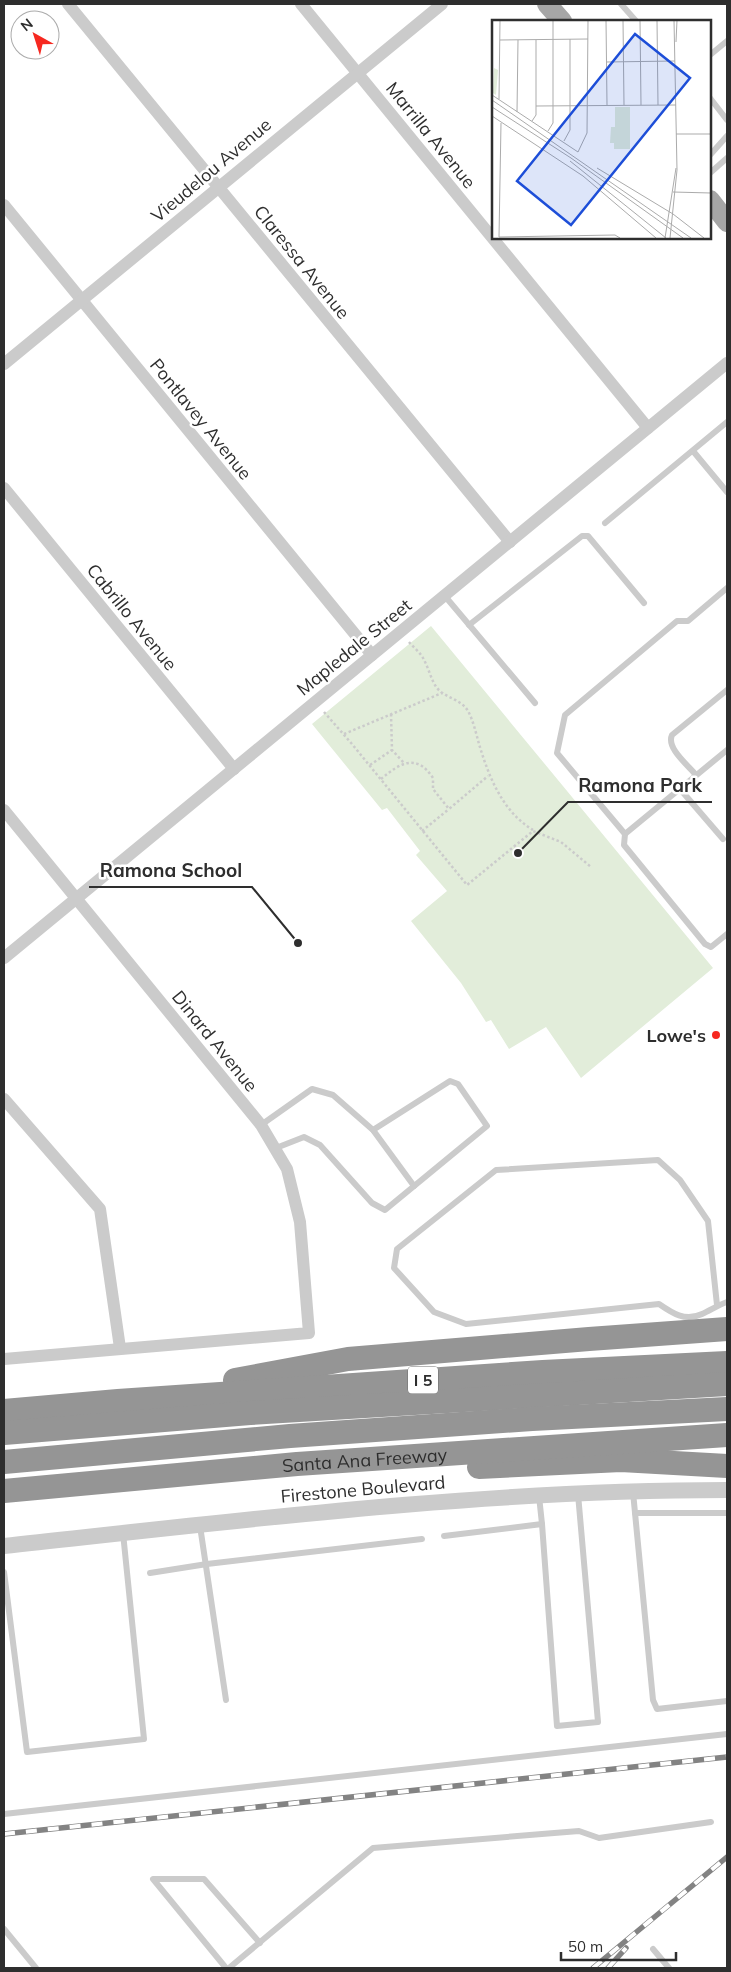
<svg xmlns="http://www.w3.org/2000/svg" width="731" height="1972" font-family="Mulish,sans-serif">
<rect width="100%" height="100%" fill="#fff"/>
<!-- green -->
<path fill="#e2edda" d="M431 626 713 968 581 1078 546 1027 509 1049 491 1020 486 1022 461 983 411 921 447 891 416 855 420 851 387 808 382 810 312 724Z"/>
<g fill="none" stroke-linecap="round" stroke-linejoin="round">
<!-- path -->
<g stroke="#cbcbcb" stroke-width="2.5" stroke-dasharray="2.5 2.5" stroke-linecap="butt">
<path d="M409 642C414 648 421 653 424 660 429 669 431 680 437 688 445 698 461 699 468 711 473 720 476 733 479 744 489 777 502 811 533 830"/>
<path d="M324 712 352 744 467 885 533 831 561 842 591 867"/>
<path d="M391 714 392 750 404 763"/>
<path d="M344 734 442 693"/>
<path d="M370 765 392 750"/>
<path d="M381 779C399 764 416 752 433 778V789L449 809 488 776"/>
<path d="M422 831 449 809"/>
</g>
<!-- service -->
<g stroke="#cbcbcb" stroke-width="6">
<path d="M621 4 636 21"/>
<path d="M710 55 727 41"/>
<path d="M710 98 727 120"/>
<path d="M710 155 727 136"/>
<path d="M710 173 727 158"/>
<path d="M693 451 727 492"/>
<path d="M605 523 727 422"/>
<path d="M444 595 535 703"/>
<path d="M469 625 582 536H588L644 603"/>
<path d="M727 750 625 834 624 845 705 944 711 947 727 934"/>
<path d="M696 775C688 765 666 748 672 735L727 690"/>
<path d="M680 789 723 839"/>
<path d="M625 834 557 753 565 715 677 621H688L727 588"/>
<path d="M261 1125 312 1089 333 1095 373 1130 414 1186"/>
<path d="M276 1148 304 1137 320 1145 372 1203 385 1210 487 1126 458 1084 450 1081 373 1130"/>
<path d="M717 1305 708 1221 680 1180 658 1160 496 1170 397 1249 394 1268 434 1312 466 1324 659 1304C672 1313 685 1322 702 1314 711 1310 718 1305 727 1302"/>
<path d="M633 1492 653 1700 657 1709 727 1701"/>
<path d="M539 1496 542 1524"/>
<path d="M635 1513H727"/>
<path d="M200 1526 226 1700"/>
<path d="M444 1536 542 1524 557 1726 598 1722 578 1494"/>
<path d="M4 1572 27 1752 144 1739 123 1533"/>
<path d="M150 1573 207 1564 422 1539"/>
<path d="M4 1814 727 1734"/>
<path d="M4 1929 36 1968"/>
<path d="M653 1949 669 1968"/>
<path d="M226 1968 153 1879H204L260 1943"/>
<path d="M229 1968 373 1848 579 1831 599 1838 711 1822"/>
</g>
<!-- minor -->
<g stroke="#cbcbcb" stroke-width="12">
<path d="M68 4 510 542"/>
<path d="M301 4 648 428"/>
<path d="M4 205 372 655"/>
<path d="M4 364 442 4"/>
<path d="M4 488 234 769"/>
<path d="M4 810 261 1125 287 1169 300 1222 309 1333 4 1359"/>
<path d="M4 958 727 363"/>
<path d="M4 1099 100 1209 120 1348"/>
</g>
<!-- tertiary -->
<path stroke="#cbcbcb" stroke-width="16" d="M4 1546C244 1520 485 1490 727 1490"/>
<!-- primary -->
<g stroke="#a6a6a6" stroke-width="20">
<path d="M547 4 562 21"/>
<path d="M710 200 727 222"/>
</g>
<!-- motorway -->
<g stroke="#959595" stroke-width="24">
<path d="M235 1380 348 1359 589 1339 727 1329"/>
<path d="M4 1411 118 1401 543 1372 727 1363"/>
<path d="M4 1433 250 1413 727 1384"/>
<path d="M4 1462 290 1436 532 1419 727 1409"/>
<path d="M479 1467 621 1460 727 1466"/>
<path id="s1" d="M4 1491 297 1464 727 1435"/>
</g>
<!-- rail casing -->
<g stroke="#838383" stroke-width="5.5">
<g id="rail">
<path d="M4 1834 727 1757"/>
<path d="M593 1968 727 1857"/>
<path d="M608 1968 626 1948"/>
</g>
</g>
<!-- rail -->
<use href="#rail" stroke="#fff" stroke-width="4" stroke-dasharray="11" stroke-linecap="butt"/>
</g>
<!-- markers -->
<circle fill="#f62820" stroke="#fff" stroke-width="2" cx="716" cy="1035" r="5"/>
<g text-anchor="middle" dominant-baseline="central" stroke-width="5" stroke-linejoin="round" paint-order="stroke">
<!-- shield labels -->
<rect fill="#fff" stroke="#6d6d6d" stroke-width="1" x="408" y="1366.5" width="30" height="27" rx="4"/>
<g font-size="16" font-weight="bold" fill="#2e2e2e">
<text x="423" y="1380">I 5</text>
</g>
<!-- street labels -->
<g font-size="18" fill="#2e2e2e" stroke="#fff">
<text transform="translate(431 135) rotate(51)">Marrilla Avenue</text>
<text transform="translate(211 170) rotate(-40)">Vieudelou Avenue</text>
<text transform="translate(302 262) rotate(51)">Claressa Avenue</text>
<text transform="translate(201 419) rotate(51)">Pontlavey Avenue</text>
<text transform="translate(132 617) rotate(51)">Cabrillo Avenue</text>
<text transform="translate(354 647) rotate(-39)">Mapledale Street</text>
<text transform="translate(215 1041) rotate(51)">Dinard Avenue</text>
<text stroke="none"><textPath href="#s1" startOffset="362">Santa Ana Freeway</textPath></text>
<text transform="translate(363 1489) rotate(-5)">Firestone Boulevard</text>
</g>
<!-- poi labels -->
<g font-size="18" font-weight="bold" fill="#2e2e2e" stroke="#fff" text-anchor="end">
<text x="706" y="1035">Lowe's</text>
</g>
</g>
<!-- overview -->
<g transform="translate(492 20)">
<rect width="219" height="219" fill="#fff"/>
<path d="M2 48 6 50 4 75 1 73Z" fill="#e2edda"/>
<path d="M123 87H138V129H122V123H118L119 107H123Z" fill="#e2edda"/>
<path fill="none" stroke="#ababab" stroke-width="1" d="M114 0 115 85M131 0 132 85M148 0 149 85M165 0 166 85M8 20 96 19M184 22 185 0M114 42 183 41M0 75 86 132 95 113 96 0M7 79 8 0M0 80 199 218M44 86 184 85M0 87 79 138 191 218M25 92 26 20M0 96 91 156 164 218M40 101 44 95V20M56 111 61 103V0M184 114H219M72 121 78 110V19M78 141 174 218M105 148 181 194 212 218M181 172 219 173M7 217 123 215 128 218M7 217 9 103M173 218 184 148M178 218 185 150 182 0"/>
<path fill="#1d4ed8" fill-opacity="0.15" stroke="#1d4ed8" stroke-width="2.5" d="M143 14 198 58 79 205 25 161Z"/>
<rect width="219" height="219" fill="none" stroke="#2e2e2e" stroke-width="2.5"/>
</g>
<!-- callouts -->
<path fill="none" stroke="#2e2e2e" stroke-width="2" d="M518 853L568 802H712M298 943L252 887H89"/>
<g fill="#2e2e2e" stroke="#fff" stroke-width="2">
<circle cx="518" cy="853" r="5"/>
<circle cx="298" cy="943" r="5"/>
</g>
<g font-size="19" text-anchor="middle" font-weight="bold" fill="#2e2e2e" stroke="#fff" stroke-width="5" stroke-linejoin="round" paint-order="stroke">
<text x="640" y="792">Ramona Park</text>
<text x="171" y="877">Ramona School</text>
</g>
<!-- border -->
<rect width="731" height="1972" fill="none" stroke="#2e2e2e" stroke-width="10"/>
<!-- north arrow -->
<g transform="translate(35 35) rotate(321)"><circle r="24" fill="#ffffff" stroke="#ababab"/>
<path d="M0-4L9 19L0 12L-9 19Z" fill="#f62820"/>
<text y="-8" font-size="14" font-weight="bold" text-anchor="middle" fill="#2e2e2e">N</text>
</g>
<!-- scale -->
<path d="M561 1952v8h115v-8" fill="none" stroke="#2e2e2e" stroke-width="2.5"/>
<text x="568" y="1952" font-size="15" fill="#2e2e2e" stroke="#ffffff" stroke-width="4" paint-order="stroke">50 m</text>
</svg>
